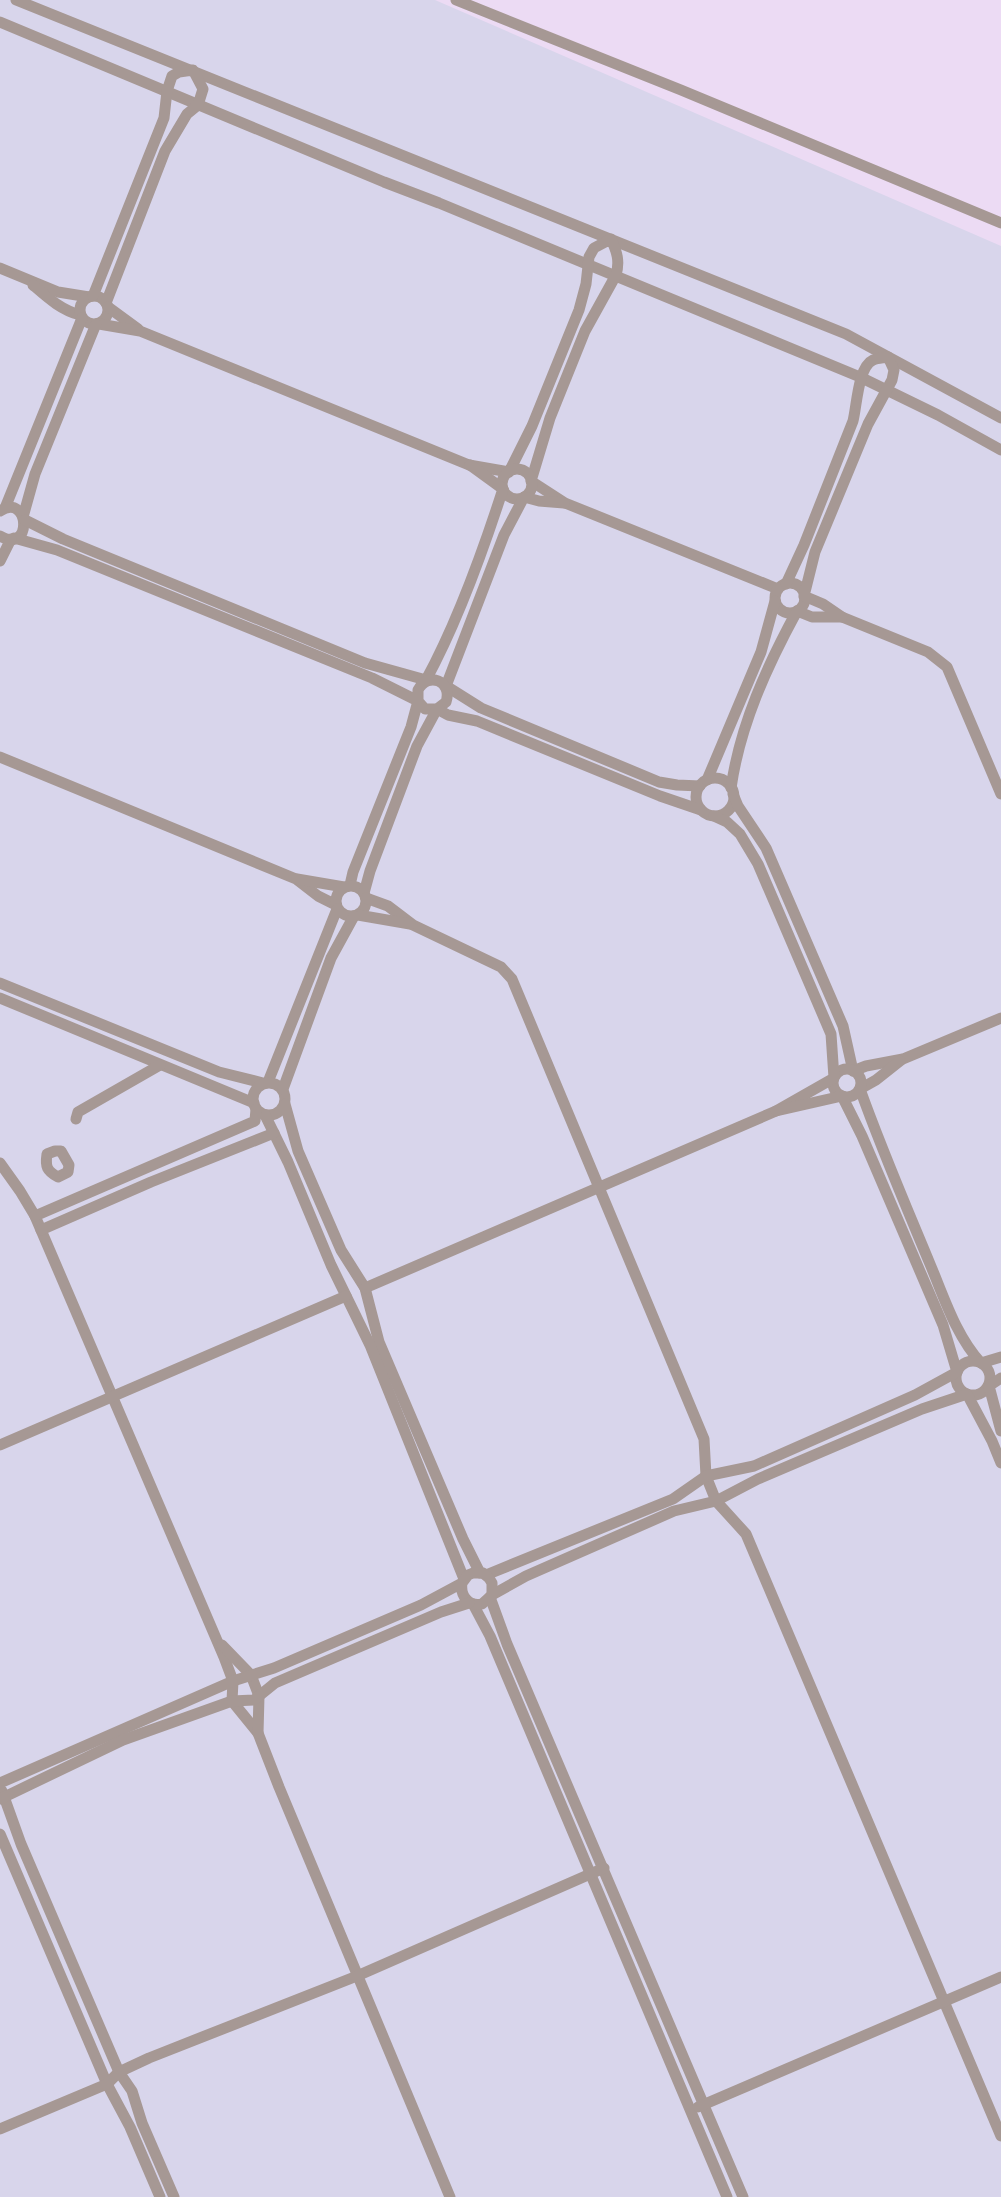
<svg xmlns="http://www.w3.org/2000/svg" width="1001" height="2197" font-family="Jost,sans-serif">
<rect width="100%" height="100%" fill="#ecdbf4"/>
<!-- industrial -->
<path fill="#d8d5eb" d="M0 0H435L1001 246V2197H0Z"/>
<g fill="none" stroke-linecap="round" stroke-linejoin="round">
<!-- minor -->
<g stroke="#a69894" stroke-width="11">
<path d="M16 0 846 334 1001 418"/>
<path d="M456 0 681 90 1001 223"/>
<path d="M0 22 384 182 439 203 860 377 938 415 1001 450"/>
<path d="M0 268 58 292 89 297"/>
<path d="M33 285C48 298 61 310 80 315"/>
<circle cx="94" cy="310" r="14"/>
<path d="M93 296 164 118 167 91 172 76 179 72 193 70 203 89 198 105 187 114 165 151 106 303"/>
<path d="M108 307 138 329"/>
<path d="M99 324 140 331 469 465 509 472 532 426 579 310 586 284 589 257 594 248 611 239C617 252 620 261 616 275L585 331 550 418 531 481 565 503 778 589"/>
<circle cx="517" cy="484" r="15"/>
<path d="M564 503 539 501 524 497 504 535 446 686 481 708 659 782 677 785 700 786"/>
<path d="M5 508 82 318"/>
<path d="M0 511C30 492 33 555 0 536"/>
<path d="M23 517 35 474 96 324"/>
<path d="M25 520 63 539 365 663 426 680C457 623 483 551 503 489L470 465"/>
<path d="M14 538 57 550 372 678 418 701 425 709H437L446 702C453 681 428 671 418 690V701L411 727 353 872 350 885"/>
<path d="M0 561 11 539"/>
<circle cx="790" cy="598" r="15"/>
<path d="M786 584 804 545 853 421C857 405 858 367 873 360 877 358 884 358 888 357L894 370 892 380 868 424 815 552 804 596 823 604 842 617 928 652 947 667 1001 794"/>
<path d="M0 757 296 879 318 896 336 905"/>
<circle cx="715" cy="797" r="19"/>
<path d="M707 780 761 652 775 601"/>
<path d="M731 788C740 725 767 666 797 611L812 617H842"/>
<path d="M733 794 738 806 766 848 843 1026 853 1071 866 1066 903 1059 1001 1018"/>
<path d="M297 879 344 887"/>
<circle cx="351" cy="901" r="15"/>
<path d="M364 893 370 871 417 746 437 709 448 715 477 721 660 796 701 810"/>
<path d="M366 898 388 906 413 925 501 967 512 979 704 1439 706 1476 716 1501 746 1534 1001 2136"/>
<path d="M358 915 410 924"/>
<path d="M0 983 219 1072 263 1083"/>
<path d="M0 998 254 1103"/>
<path d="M900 1061 876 1080 860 1089C881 1148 906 1206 930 1264 944 1297 956 1336 981 1363L1001 1357"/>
<circle cx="847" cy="1083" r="14"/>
<path d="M268 1082 337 909"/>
<circle cx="269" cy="1099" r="16"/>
<path d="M283 1089 331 958 354 916"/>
<path d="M285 1104 298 1151 341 1250 365 1288 379 1342 463 1539 480 1573"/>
<path d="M265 1115 288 1162 331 1265 370 1345 464 1579"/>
<path d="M76 1119 78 1112 160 1065"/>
<path d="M55 1151H61L69 1165 68 1172 58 1177C47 1171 45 1167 47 1154Z"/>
<path d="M0 1163 20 1191 35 1216 224 1657 233 1681 232 1701 258 1733 279 1787 450 2197"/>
<path d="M35 1216 255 1121 256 1109"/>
<path d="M41 1230 151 1182 274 1133"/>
<path d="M365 1288 776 1111 834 1078 831 1034 758 864 740 834 727 822 714 816"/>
<circle cx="973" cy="1378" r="17"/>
<path d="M1001 1378 989 1386 1001 1431"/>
<path d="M0 1445 346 1296"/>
<path d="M486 1575 673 1499 706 1476 754 1466 915 1395 957 1372 943 1325 862 1136 842 1096 776 1111"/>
<path d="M492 1595 526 1576 674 1511 716 1501 758 1479 922 1409 967 1394 992 1441 1001 1463"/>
<path d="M490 1597 507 1644 743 2197"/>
<path d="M473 1604 490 1636 727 2197"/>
<path d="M222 1645 251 1675 259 1696 258 1733"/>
<path d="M0 1783 233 1681 274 1668 421 1605 462 1583 468 1575 473 1573H483L489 1578 492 1583V1595L482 1604C469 1607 460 1596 462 1583"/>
<path d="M2 1791 21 1844 119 2072 132 2091 142 2123 174 2197"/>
<path d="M0 1799 123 1740 232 1701 254 1700 275 1683 441 1612 469 1603"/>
<path d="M0 1834 107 2084 130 2127 160 2197"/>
<path d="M698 2107 1001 1977"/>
<path d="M0 2129 107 2084 119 2072 149 2058 357 1976 604 1868"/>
</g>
</g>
</svg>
